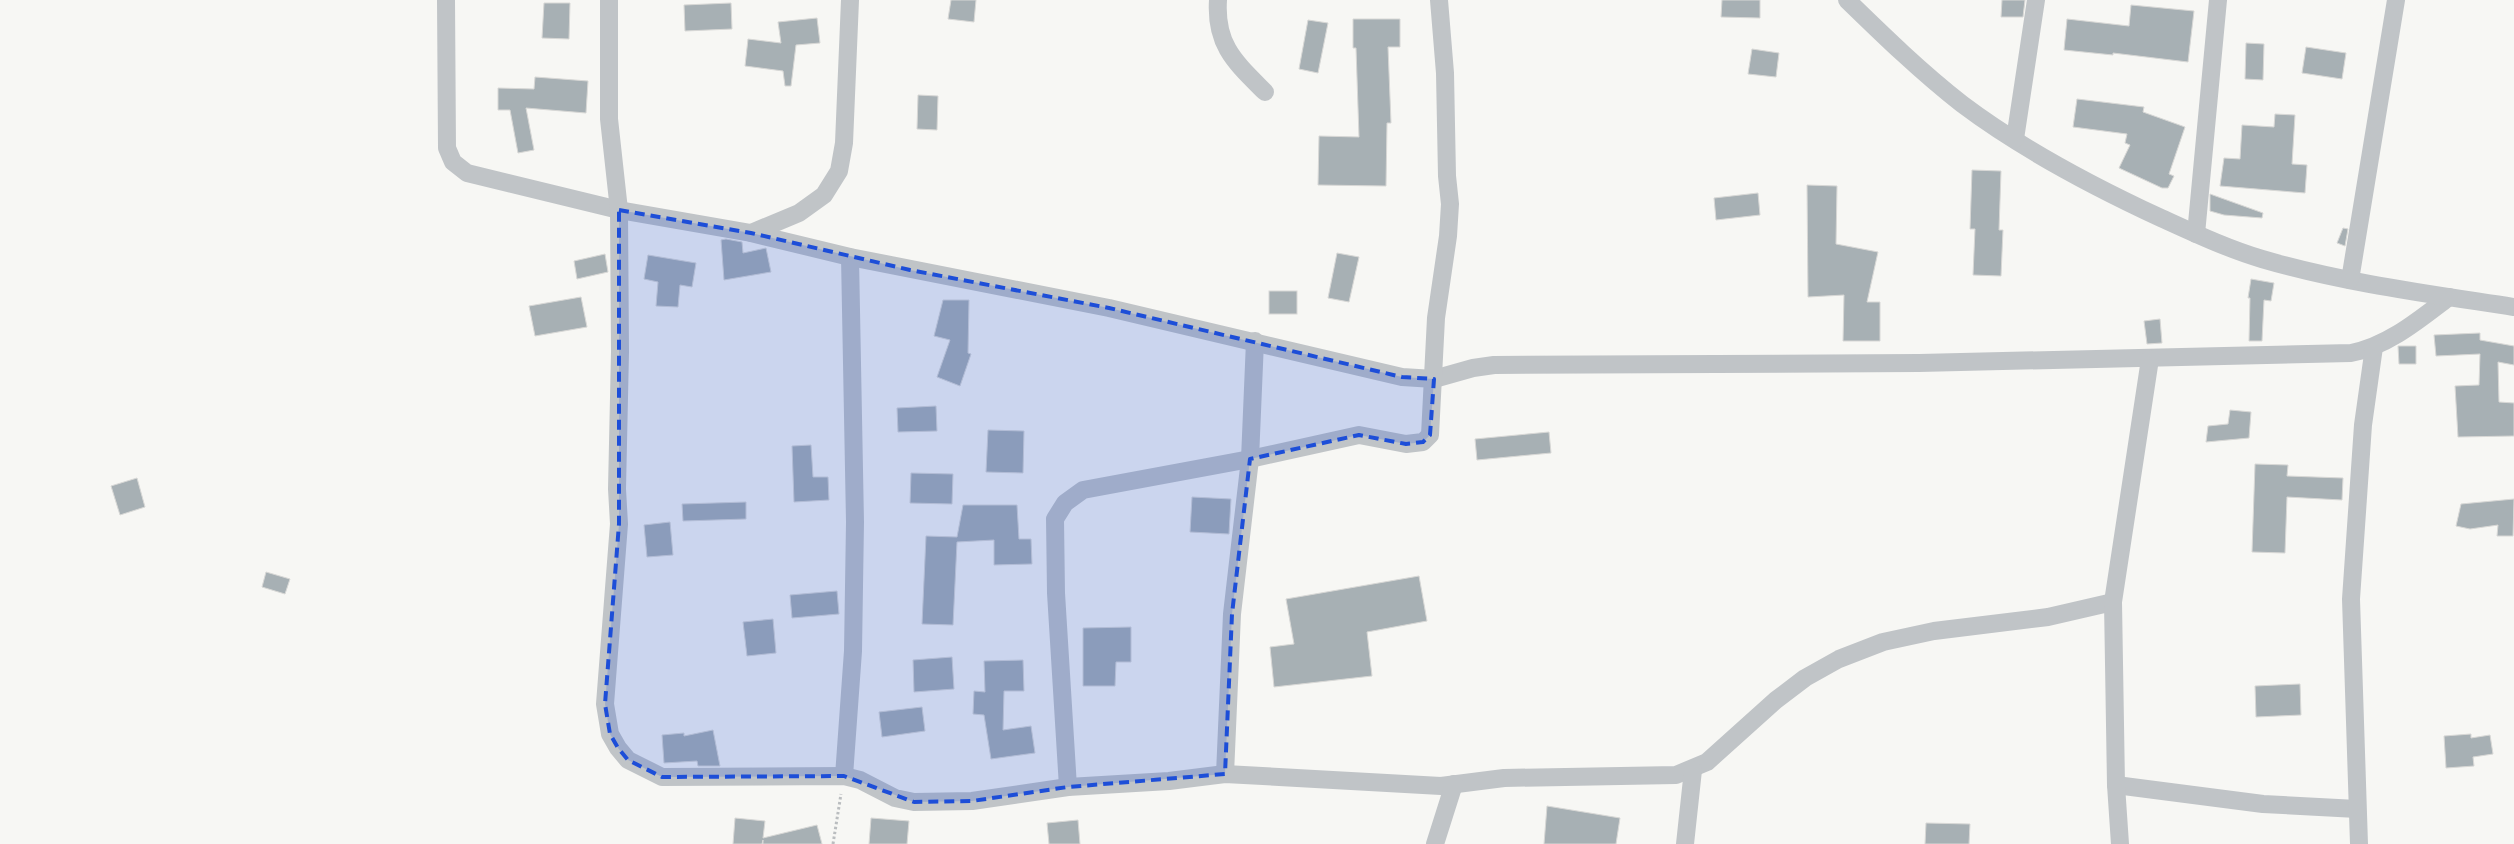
<svg xmlns="http://www.w3.org/2000/svg" width="2514" height="844" font-family="Commissioner,sans-serif">
<rect width="100%" height="100%" fill="#f7f7f4"/>
<!-- building -->
<g fill="#a7b0b4" stroke="#d8d8d6">
<path d="M951 0H976L974 22 948 19Z"/>
<path d="M1722 0H1760V18L1721 17Z"/>
<path d="M2002 0H2025L2023 17H2001Z"/>
<path d="M544 3H570L569 39 542 38Z"/>
<path d="M731 3 732 29 685 31 684 5Z"/>
<path d="M2131 5 2194 11 2188 62 2113 53V55L2064 50 2067 19 2129 26Z"/>
<path d="M817 18 820 43 796 45 791 86H785L783 71 745 66 748 39 781 43 778 22Z"/>
<path d="M1353 19H1400V47H1388L1391 123H1387L1386 186 1318 185 1319 136 1359 137 1356 48H1353Z"/>
<path d="M1308 20 1328 23 1318 73 1299 69Z"/>
<path d="M2246 43 2264 44 2263 80 2245 79Z"/>
<path d="M2306 47 2346 53 2342 79 2302 73Z"/>
<path d="M1752 49 1779 53 1776 77 1748 74Z"/>
<path d="M535 77 588 81 586 113 526 108 534 150 518 153 510 110H498V88L534 89Z"/>
<path d="M918 95 938 96 937 130 917 129Z"/>
<path d="M2077 99 2144 107 2143 112 2185 127 2169 174 2174 176 2168 188H2162L2119 168 2130 145 2125 143 2127 134 2073 127Z"/>
<path d="M2275 114 2295 115 2292 164 2307 165 2305 193 2220 186 2224 158 2240 159 2242 125 2274 127Z"/>
<path d="M1972 170 2001 171 1999 230H2003L2001 276 1973 275 1975 229H1970Z"/>
<path d="M1807 185 1837 186 1836 244 1878 252 1867 302H1880V341H1843L1844 295 1808 297Z"/>
<path d="M1758 193 1760 215 1716 220 1714 198Z"/>
<path d="M2210 194 2263 213 2262 218 2224 215 2210 211Z"/>
<path d="M2343 228 2348 229 2345 246 2337 243Z"/>
<path d="M726 239 742 242 743 253 766 248 771 272 724 280 721 240Z"/>
<path d="M1337 253 1359 257 1349 302 1328 298Z"/>
<path d="M605 254 608 272 577 279 574 261Z"/>
<path d="M648 255 696 263 692 287 680 285 678 307 656 306 658 282 644 279Z"/>
<path d="M2251 279 2274 283 2271 301 2264 300 2262 341H2249L2250 298H2248Z"/>
<rect x="1269" y="291" width="28" height="23"/>
<path d="M581 297 587 327 535 336 529 306Z"/>
<path d="M943 300H969L968 353 971 354 960 386 937 377 950 340 934 336Z"/>
<path d="M2160 319 2162 343 2147 344 2144 321Z"/>
<path d="M2480 333V340L2514 346V365L2498 362 2499 402 2514 403V436L2458 437 2455 386 2479 385 2480 354 2436 356 2434 335Z"/>
<path d="M2398 346H2416V364H2399Z"/>
<path d="M936 406 937 431 898 432 897 408Z"/>
<path d="M2230 410 2251 412 2249 438 2206 442 2208 426 2228 424Z"/>
<path d="M988 430 1024 431 1023 473 986 472Z"/>
<path d="M1549 432 1551 453 1477 460 1475 439Z"/>
<path d="M811 445 813 477H828L829 500 794 502 792 446Z"/>
<path d="M2255 464 2288 465 2287 476 2343 478 2342 500 2287 497 2285 553 2252 552Z"/>
<path d="M911 473 953 474 952 504 910 503Z"/>
<path d="M137 478 145 507 120 515 111 486Z"/>
<path d="M1192 497 1231 499 1229 534 1190 532Z"/>
<path d="M2514 499 2513 536H2497L2498 525 2470 529 2456 526 2461 504Z"/>
<path d="M746 502V519L683 521 682 504Z"/>
<path d="M963 505H1017L1019 539H1031L1032 564 994 565V540L957 542 953 625 922 624 926 536 957 537Z"/>
<path d="M670 522 673 555 647 557 644 525Z"/>
<path d="M266 572 290 579 285 594 262 587Z"/>
<path d="M1419 576 1427 621 1367 632 1372 676 1274 687 1270 647 1294 644 1286 599Z"/>
<path d="M837 591 839 614 792 618 790 595Z"/>
<path d="M773 619 776 653 747 656 743 622Z"/>
<path d="M1131 627V662H1116L1115 686H1083V628Z"/>
<path d="M952 657 954 689 914 692 913 660Z"/>
<path d="M1023 660 1024 691H1004L1003 730 1031 726 1035 753 991 759 984 715 973 714 974 691 985 692 984 661Z"/>
<path d="M2300 684 2301 715 2256 717 2255 686Z"/>
<path d="M922 707 925 731 882 737 879 712Z"/>
<path d="M713 730 720 766H698L697 761 664 763 662 735 684 733V736Z"/>
<path d="M2471 734V738L2490 735 2493 754 2473 757 2474 766 2446 768 2444 736Z"/>
<path d="M1547 806 1620 818 1616 844H1544Z"/>
<path d="M735 818 765 821 763 838 817 825 822 844H763V840L762 844H733Z"/>
<path d="M871 818 909 821 907 844H869Z"/>
<path d="M1078 820 1080 844H1049L1047 823Z"/>
<path d="M1926 823 1970 824 1969 844H1925Z"/>
</g>
<g fill="none" stroke-linecap="round" stroke-linejoin="round">
<!-- path -->
<path stroke="#babdbf" stroke-width="3" stroke-dasharray="2.5 2.5" stroke-linecap="butt" d="M833 844 841 794"/>
<!-- minor -->
<g stroke="#c0c4c7" stroke-width="18">
<path d="M446 0 447 148 453 162 467 173 619 210 751 233 850 257 1109 308 1402 377 1434 379 1473 368 1494 365 1919 363 2351 353C2388 346 2420 319 2449 297"/>
<path d="M609 0V119L619 210 620 352 617 489 619 524 605 704 610 734 618 748 628 760 662 777 844 776 860 780 895 798 914 802 972 801 1068 787 1169 781 1225 774 1441 786 1504 778 1676 775 1707 762 1776 700 1805 678 1839 659 1883 642 1934 631 2048 617 2113 602"/>
<path d="M1218 0C1215 45 1235 62 1265 92"/>
<path d="M1847 0C1884 36 1921 72 1962 104 2023 150 2092 186 2161 218 2194 233 2228 249 2262 259 2344 283 2430 294 2514 307"/>
<path d="M2015 139 2036 0"/>
<path d="M751 233 799 213 824 195 839 171 844 143 850 0"/>
<path d="M2196 234 2218 0"/>
<path d="M2350 280 2396 0"/>
<path d="M1225 774 1232 614 1250 459 1255 341"/>
<path d="M844 776 853 651 855 522 850 257"/>
<path d="M2116 785 2263 804 2357 809"/>
<path d="M1068 787 1056 593 1055 519 1065 503 1083 490 1250 459 1359 435 1406 444 1423 442 1430 435 1436 318 1448 236 1450 204 1447 176 1445 73 1439 0"/>
<path d="M1435 844 1454 784"/>
<path d="M1685 844 1693 770"/>
<path d="M2120 844 2116 785 2113 602 2150 359"/>
<path d="M2359 844 2351 599 2363 425 2374 347"/>
</g>
</g>
<!-- marked area -->
<path fill="#1d4ed8" fill-opacity="0.2" stroke="#1d4ed8" stroke-width="4" stroke-dasharray="10 6" stroke-linejoin="round" d="M619 210 751 233 910 270 1109 308 1402 377 1434 379 1430 435 1423 442 1406 444 1359 435 1250 459 1232 614 1225 774 1068 787 972 801 914 802 844 776 662 777 628 760 618 748 610 734 605 704 619 524Z"/>
</svg>
